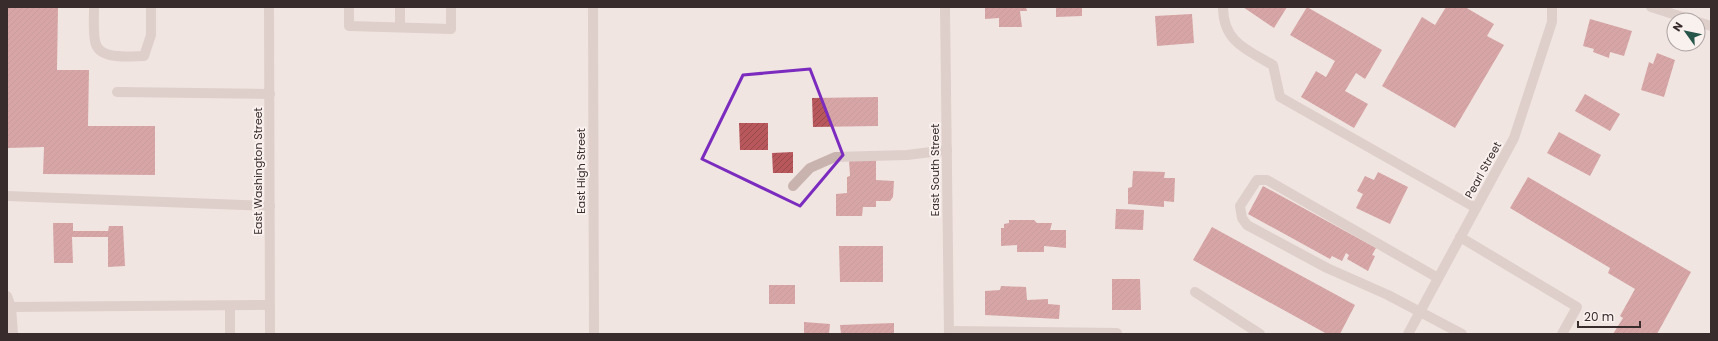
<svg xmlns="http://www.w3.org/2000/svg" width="1718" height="341" font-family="Poppins,sans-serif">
<defs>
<pattern id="building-hatch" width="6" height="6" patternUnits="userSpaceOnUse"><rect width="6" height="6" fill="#b8585c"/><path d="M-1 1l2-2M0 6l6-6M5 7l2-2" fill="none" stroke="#97494c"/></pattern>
</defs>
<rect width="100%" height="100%" fill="#f1e5e2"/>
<!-- building -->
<g fill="url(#building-hatch)">
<path d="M7 7H58L57 70H89L88 126H155V175L43 174 44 147 7 148Z"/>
<path d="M985 7H1026L1027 11H1020L1022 27H999V18L985 19Z"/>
<path d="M1056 7H1082V16L1056 17Z"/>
<path d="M1243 7H1287L1274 28Z"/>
<path d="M1307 7 1382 50 1365 79 1356 73 1345 91 1368 104 1354 128 1301 97 1316 71 1326 77 1335 61 1290 35Z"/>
<path d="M1446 7H1465L1494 24 1487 36 1504 45 1455 128 1382 86 1422 17 1435 25Z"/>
<path d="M1192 14 1194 43 1157 46 1155 16Z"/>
<path d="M1590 19 1632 31 1624 56 1610 52 1609 58 1593 52 1594 49 1583 46Z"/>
<path d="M1657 53 1675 60 1664 97 1641 90 1649 62 1653 64Z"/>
<path d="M1585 94 1620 114 1610 131 1575 111Z"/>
<path d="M878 97V126L813 127 812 98Z"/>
<path d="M739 123H768V150H740Z"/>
<path d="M1559 132 1601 155 1590 176 1547 153Z"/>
<path d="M793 152V173H773L772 153Z"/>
<path d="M849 160H876V180L894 181 893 197 890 201H876V207H863L862 216H836V194L847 193V177L850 176Z"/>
<path d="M1133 171 1165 172 1164 178H1175L1174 202 1164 201V207L1128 204V188L1132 187Z"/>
<path d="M1378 172 1408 187 1390 224 1356 208 1363 194 1357 191 1365 176 1374 180Z"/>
<path d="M1528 177 1691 272 1657 334H1613L1623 318 1620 316 1635 289 1608 273 1610 268 1510 208Z"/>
<path d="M1263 186 1376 248 1372 255 1375 256 1368 271 1347 259 1349 255 1346 253 1342 261 1332 256 1330 259 1248 214Z"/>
<path d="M1116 209 1144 210 1143 230 1115 229Z"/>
<path d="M1009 220H1034L1037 223H1052L1050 230H1066V248L1044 246V252H1017V245L1001 246V228H1004V224L1009 223Z"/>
<path d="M53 223H73V231H108L109 226H123L125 266 108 267V237H72L73 263H54Z"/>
<path d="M1212 227 1355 305 1340 334H1327L1193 260Z"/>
<path d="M839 246H883V282H840Z"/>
<path d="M1112 279H1140L1141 310H1112Z"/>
<rect x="769" y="285" width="26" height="19"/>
<path d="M1001 286 1026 287 1027 300 1048 299V304L1060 305 1059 319 985 315V291L1000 290Z"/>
<path d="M804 322 830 324 829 334H804Z"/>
<path d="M894 323V334H841L840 325Z"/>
</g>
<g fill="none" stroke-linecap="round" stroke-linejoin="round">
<!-- minor -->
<g stroke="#c8b3ae" stroke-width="10">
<path d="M94 7C94 18 93 30 95 41 98 61 130 56 144 56L151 35V7"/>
<path d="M269 7 270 334"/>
<path d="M349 7V26L451 29V7"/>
<path d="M593 7 594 334"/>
<path d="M945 7 949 334"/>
<path d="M1223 7C1223 42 1247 50 1273 65L1280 97 1476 208"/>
<path d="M1651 7 1692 20"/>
<path d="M1698 22 1711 26"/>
<path d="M400 27V7"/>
<path d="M117 92 270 94"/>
<path d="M793 186 810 168 835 157 907 155 947 150"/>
<path d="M7 196 270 206"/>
<path d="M1460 237 1577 307 1562 334"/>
<path d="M1438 278 1267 180H1257L1240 206 1242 218 1247 225 1327 268 1388 295 1462 334"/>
<path d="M1195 292 1260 334"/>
<path d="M7 296 11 307"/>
<path d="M230 306V334"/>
<path d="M949 331 1117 333"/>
<path d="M13 334 11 307 270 305"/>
<path d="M1408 334 1514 138 1552 22V7"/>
</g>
</g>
<!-- marked area -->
<path d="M0 0H1718V341H0ZM810 69 843 155 800 206 702 159 743 75Z" fill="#f1e5e2" fill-opacity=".55" fill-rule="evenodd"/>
<path fill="none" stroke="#7b2cbf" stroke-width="3" stroke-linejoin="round" d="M810 69 843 155 800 206 702 159 743 75Z"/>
<g text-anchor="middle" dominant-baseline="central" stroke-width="4" stroke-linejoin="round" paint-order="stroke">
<!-- street labels -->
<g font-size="11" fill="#382c2c" stroke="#f9f1ee">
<text transform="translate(935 170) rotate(-90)">East South Street</text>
<text transform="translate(1483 170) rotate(-61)">Pearl Street</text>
<text transform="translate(258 171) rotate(-90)">East Washington Street</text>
<text transform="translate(581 171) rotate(-90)">East High Street</text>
</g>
</g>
<!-- border -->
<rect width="1718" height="341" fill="none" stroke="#382c2c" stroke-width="16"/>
<!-- north arrow -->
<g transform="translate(1686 32) rotate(303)"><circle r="19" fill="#f9f1ee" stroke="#aca2a0"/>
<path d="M0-3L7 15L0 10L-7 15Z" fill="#26554a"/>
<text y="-6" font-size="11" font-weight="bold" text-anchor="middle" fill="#382c2c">N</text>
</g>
<!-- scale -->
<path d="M1578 321v6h62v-6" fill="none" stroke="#382c2c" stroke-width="2"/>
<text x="1584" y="321" font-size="12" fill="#382c2c" stroke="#f9f1ee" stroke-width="3" paint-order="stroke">20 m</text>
</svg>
